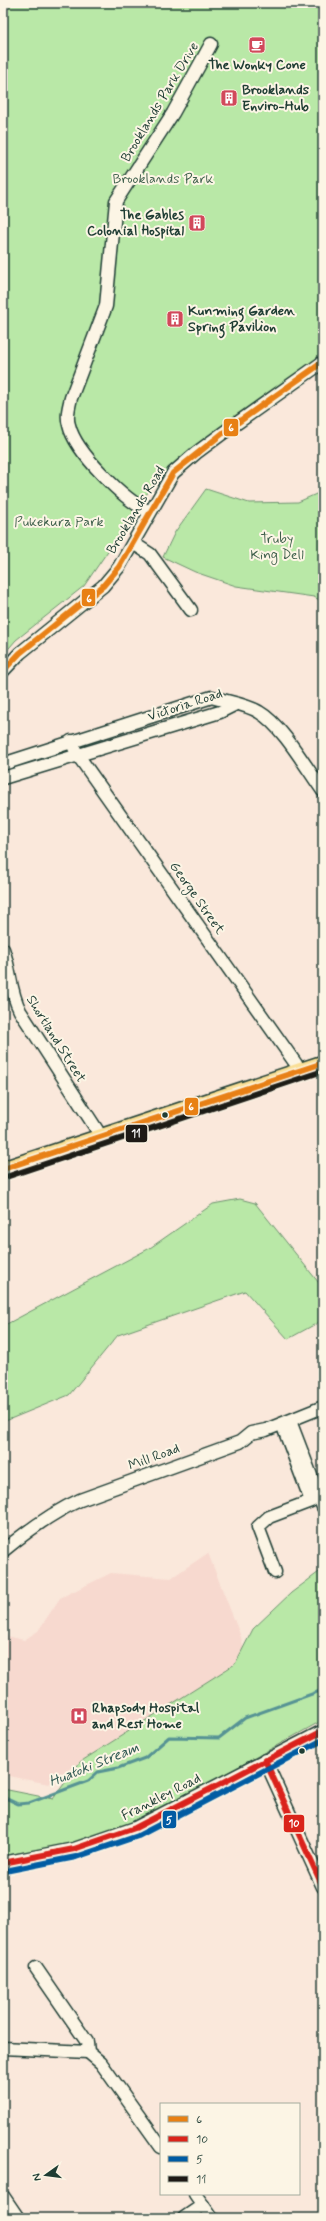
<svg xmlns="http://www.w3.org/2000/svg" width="326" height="2221" font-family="Mynerve,sans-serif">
<rect width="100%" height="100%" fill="#fae8db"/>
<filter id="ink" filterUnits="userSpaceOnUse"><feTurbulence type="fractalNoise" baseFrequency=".025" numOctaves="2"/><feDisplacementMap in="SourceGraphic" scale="8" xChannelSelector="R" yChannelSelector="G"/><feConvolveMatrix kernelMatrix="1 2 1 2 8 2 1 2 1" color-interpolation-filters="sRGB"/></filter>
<g filter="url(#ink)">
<!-- built -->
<path fill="#f7d9cf" d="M208 1553 241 1637 246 1661 66 1771 49 1784 3 1775V1635L24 1640 38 1631 60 1598 111 1573 171 1578Z"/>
<!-- green -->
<g fill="#b9e8a7" stroke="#6c926e">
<path d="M3 3H323V362L157 479 84 586 16 640 3 655Z"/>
<path d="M206 489 249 503 298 502 323 491V602L314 597 236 586 195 572 163 557 175 532Z"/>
<path d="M240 1199 255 1203 323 1288V1320L288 1339 245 1291 118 1335 69 1395 3 1422V1326L150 1248 213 1204Z"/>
<path d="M323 1569V1720L108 1839 6 1855 3 1852V1789L53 1799 80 1762 235 1664 253 1629 291 1593Z"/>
</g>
<!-- water -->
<path fill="#7bccd4" stroke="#569394" d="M3 4C8 17 8 34 3 47Z"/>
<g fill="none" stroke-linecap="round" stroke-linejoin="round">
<!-- stream -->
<path stroke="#569394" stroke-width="3" d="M3 1797 18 1804 29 1803 88 1781 98 1772 118 1768 145 1758 169 1737 219 1738 245 1718 323 1690"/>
<!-- minor casing -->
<g stroke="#1f3d34" stroke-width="15">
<g id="minor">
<path d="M150 512C125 501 75 452 69 425 66 416 69 406 71 398L106 306 116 201 173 113 211 44"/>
<path d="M133 543 150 554 191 610"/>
<path d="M3 671 20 653 103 586 119 567 173 473 196 453 223 433 323 362"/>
<path d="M71 741 77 754 296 1064 298 1072"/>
<path d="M3 764 212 697C228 702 246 704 259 712 282 725 307 769 323 791"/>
<path d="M3 778 220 712 236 704"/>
<path d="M3 949C11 971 9 989 20 1011L97 1130 100 1138"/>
<path d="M290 1421 323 1507"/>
<path d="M3 1551C27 1531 51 1513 80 1500L240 1442 251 1433 266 1430 323 1407"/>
<path d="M275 1572 258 1527 269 1517 311 1501 282 1424"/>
<path d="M265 1760 323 1887"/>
<path d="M3 1863 74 1849 135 1828 323 1731"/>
<path d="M36 1968 87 2042 88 2052 101 2063 161 2147"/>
<path d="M3 2048 88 2052"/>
<path d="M195 2194 212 2218"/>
<path d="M3 2196 18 2218"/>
<path d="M184 2218 203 2205"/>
</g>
</g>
<!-- major casing -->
<g stroke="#1f3d34" stroke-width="18">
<path id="major" d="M3 1169 323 1063"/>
</g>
<!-- minor -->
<use href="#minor" stroke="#fcf5e5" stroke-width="12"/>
<!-- major -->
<use href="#major" stroke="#fadf96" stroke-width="15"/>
<!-- bus-1 casing -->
<g stroke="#fcf5e5" stroke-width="9">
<g id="bus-1">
<path d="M3 671 20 653 103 586 119 567 173 473 223 433 323 362"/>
<path d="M3 1169 323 1063"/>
</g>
</g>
<!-- bus-2 casing -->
<g stroke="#fcf5e5" stroke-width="9">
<g id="bus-2">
<path d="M265 1760 323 1887"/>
<path d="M3 1863 74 1849 135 1828 323 1731"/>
</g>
</g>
<!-- bus-3 casing -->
<g stroke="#fcf5e5" stroke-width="9">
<path id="bus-3" d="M5 1871 76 1857 138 1836 323 1740"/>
</g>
<!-- bus-4 casing -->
<g stroke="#fcf5e5" stroke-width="9">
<path id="bus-4" d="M6 1177 323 1071"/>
</g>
<!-- bus-1 -->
<use href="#bus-1" stroke="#e88013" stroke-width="6"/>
<!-- bus-2 -->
<use href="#bus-2" stroke="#da241a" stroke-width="6"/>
<!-- bus-3 -->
<use href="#bus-3" stroke="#005ba3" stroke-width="6"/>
<!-- bus-4 -->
<use href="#bus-4" stroke="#1e1a16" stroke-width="6"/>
</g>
</g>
<!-- icons -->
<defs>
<g id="cafe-square" transform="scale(0.9)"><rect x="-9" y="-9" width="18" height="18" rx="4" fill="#d1495b" stroke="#fcf5e5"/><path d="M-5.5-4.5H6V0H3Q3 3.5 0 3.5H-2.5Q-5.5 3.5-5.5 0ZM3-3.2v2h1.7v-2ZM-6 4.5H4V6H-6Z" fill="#fff"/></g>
<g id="building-square" transform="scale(0.9)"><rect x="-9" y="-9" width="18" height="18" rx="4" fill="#d1495b" stroke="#fcf5e5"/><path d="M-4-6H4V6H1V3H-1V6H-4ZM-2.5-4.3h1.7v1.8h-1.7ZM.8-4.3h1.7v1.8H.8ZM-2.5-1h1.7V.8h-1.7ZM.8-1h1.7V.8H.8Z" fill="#fff"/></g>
<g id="hospital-square" transform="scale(0.9)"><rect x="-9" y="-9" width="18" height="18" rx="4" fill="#d1495b" stroke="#fcf5e5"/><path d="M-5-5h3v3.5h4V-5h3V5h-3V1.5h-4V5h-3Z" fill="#fff"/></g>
</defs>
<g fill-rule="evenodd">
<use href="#cafe-square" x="257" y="45"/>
<use href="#building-square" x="229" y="98"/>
<use href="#building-square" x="197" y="223"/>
<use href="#building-square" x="175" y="319"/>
<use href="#hospital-square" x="79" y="1716"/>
</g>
<!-- markers -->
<g fill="#1f3d34" stroke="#fcf5e5" stroke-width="1.5">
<circle cx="165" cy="1115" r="3.5"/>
<circle cx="302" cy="1751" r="3.5"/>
</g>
<g text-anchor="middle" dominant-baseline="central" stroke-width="4" stroke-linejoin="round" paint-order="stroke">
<!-- poi labels -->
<g font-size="14" font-weight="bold" fill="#1f3d34" stroke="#fcf5e5" text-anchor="start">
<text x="257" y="65" text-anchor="middle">The Wonky Cone</text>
<text x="242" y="90">Brooklands<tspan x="242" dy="16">Enviro-Hub</tspan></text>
<text x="184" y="215" text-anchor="end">The Gables<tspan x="184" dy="16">Colonial Hospital</tspan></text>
<text x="188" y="311">Kunming Garden<tspan x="188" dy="16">Spring Pavilion</tspan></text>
<text x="92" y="1708">Rhapsody Hospital<tspan x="92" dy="16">and Rest Home</tspan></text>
</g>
<!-- street labels -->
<g font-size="14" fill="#1f3d34" stroke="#fcf5e5">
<text transform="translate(160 102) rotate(-59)">Brooklands Park Drive</text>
<text transform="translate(136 510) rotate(-59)">Brooklands Road</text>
<text transform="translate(185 705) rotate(-18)">Victoria Road</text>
<text transform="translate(197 898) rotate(55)">George Street</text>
<text transform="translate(56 1039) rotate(58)">Shortland Street</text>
<text transform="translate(154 1457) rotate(-20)">Mill Road</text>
<text transform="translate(161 1797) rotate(-27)">Frankley Road</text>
</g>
<!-- park labels -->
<g font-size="14" fill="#3e5f4b" stroke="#fcf5e5">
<text x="163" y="179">Brooklands Park</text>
<text x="59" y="522">Pukekura Park</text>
<text x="277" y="539">Truby<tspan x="277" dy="16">King Dell</tspan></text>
</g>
<!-- water labels -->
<g font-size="15" font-style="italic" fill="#315a54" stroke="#fcf5e5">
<text transform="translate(94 1765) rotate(-22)">Huatoki Stream</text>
</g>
</g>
<g stroke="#fcf5e5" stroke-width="1.5">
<rect x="223" y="418" width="16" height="19" rx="4" fill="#e88013"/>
<rect x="81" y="588" width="15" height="19" rx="4" fill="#e88013"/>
<rect x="184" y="1097" width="15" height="19" rx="4" fill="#e88013"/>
<rect x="125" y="1124" width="23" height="19" rx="4" fill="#1e1a16"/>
<rect x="162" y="1810" width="15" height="19" rx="4" fill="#005ba3"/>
<rect x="283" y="1814" width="22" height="19" rx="4" fill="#da241a"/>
</g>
<g font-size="11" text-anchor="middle" font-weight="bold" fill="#fff">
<text x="231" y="431">6</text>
<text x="89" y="602">6</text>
<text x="191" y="1110">6</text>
<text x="136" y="1137">11</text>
<text x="169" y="1824">5</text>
<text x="294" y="1827">10</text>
</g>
<!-- margin -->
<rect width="326" height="2221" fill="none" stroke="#fcf5e5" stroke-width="16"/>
<rect x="8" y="8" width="310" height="2205" fill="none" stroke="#1f3d34" stroke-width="1.5" filter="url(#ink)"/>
<!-- legend -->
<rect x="160" y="2103" width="140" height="92" fill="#fcf5e5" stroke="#a4ab9e"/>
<rect x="168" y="2116" width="20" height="6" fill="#e88013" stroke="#a4ab9e"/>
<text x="196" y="2123" font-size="12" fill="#1f3d34">6</text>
<rect x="168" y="2136" width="20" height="6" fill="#da241a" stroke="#a4ab9e"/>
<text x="196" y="2143" font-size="12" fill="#1f3d34">10</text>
<rect x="168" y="2156" width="20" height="6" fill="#005ba3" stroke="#a4ab9e"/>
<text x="196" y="2163" font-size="12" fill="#1f3d34">5</text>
<rect x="168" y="2176" width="20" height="6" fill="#1e1a16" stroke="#a4ab9e"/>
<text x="196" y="2183" font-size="12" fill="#1f3d34">11</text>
<!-- north arrow -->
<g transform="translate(46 2175) rotate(256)" stroke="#fcf5e5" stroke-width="3" paint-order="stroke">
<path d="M0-3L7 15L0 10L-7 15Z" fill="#1f3d34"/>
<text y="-6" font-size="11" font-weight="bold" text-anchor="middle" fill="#1f3d34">N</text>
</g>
</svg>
